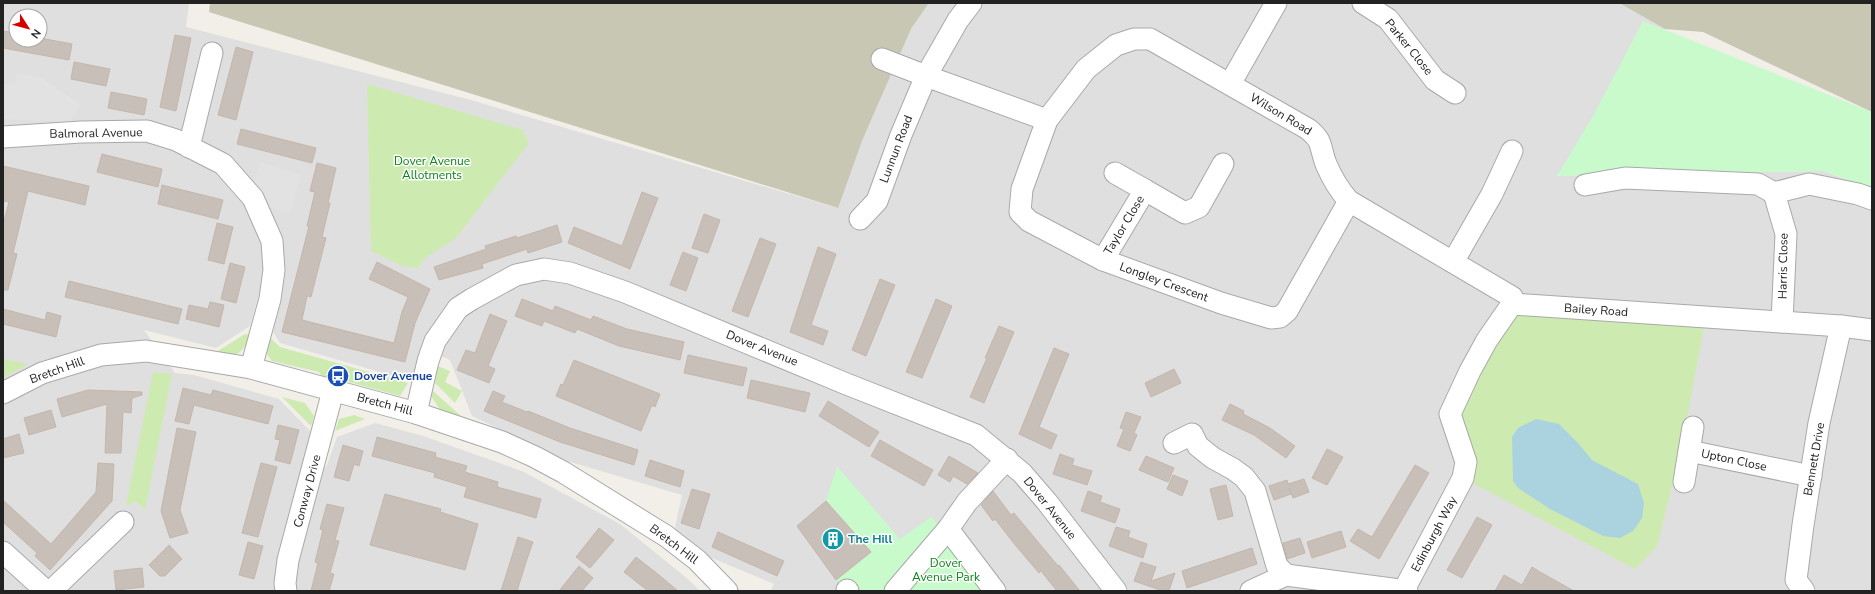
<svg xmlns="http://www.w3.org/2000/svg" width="1875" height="594" font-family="'Nunito Sans',sans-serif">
<rect width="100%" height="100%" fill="#f2efe9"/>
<!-- residential -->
<path fill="#e0dfdf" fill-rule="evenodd" d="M3 3H189L186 27 471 100 837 208 862 141 911 29 929 3H1619L1665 29 1557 176 1823 171 1872 189V591H770L774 584 705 555 674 532 682 495 567 461 472 416 450 360 425 349 416 378 407 380 280 343 273 332 282 297 260 291 250 326 216 348 144 330 175 373 194 375 279 399 312 433 309 442 326 468 337 437 375 423 423 436 522 471 620 524 689 580 700 591H3ZM16 16H40V40H16Z"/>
<!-- construction -->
<g fill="#c7c7b4">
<path d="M210 3H929L911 29 862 141 838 208 209 12Z"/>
<path d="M1619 3H1872V112L1703 32 1665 29Z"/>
</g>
<!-- grass -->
<g fill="#cdebb0">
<path d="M367 84 523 130 529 143 455 239 425 258 418 268 403 266 371 251Z"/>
<path d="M1512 304 1706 317 1681 449 1657 546 1635 569 1463 478 1450 414Z"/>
<path d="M245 334 251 335C241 357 235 357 213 354Z"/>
<path d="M268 336 280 347 408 383 400 396 346 381 335 383 324 379 319 372 272 361 264 350Z"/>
<path d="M3 359 28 364 3 378Z"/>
<path d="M438 366 450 371 445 382 462 391 455 403 435 383Z"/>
<path d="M153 372 172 374 145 510 136 501 126 506Z"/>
<path d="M432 390 461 416 441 411 431 396Z"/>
<path d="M282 397 305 403 314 416 311 426Z"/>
<path d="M354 415 365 419 335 431 339 419Z"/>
</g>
<!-- park -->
<g fill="#c8facc">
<path d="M1643 21 1872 112V189L1823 171 1557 176 1593 116Z"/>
<path d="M837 466 900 539 931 517 943 529 886 591H857L842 587 836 580 871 551 826 501Z"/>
<path d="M947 536 988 591H900Z"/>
</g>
<!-- parking -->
<g fill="#e2e2e2">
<path d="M16 73 42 78 81 105 69 123 3 119V84L17 83Z"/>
<path d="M260 162 301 175 290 212 269 208 253 185Z"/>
</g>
<!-- water -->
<path fill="#aad3df" d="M1536 419 1559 424 1578 443 1592 460 1638 484 1644 503 1642 518 1633 531 1620 538 1603 536 1550 509 1518 488 1513 481 1512 437 1518 428Z"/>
<!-- building -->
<g fill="#c7bfb8" stroke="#c4b6ab">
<path d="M3 31 16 33V40H40V38L72 44 69 60 3 48Z"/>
<path d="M175 35 191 38 176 111 160 107Z"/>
<path d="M236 47 253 52 236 120 218 115Z"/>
<path d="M74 62 110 69 106 86 71 79Z"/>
<path d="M111 92 147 99 144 115 108 108Z"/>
<path d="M241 129 316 148 312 163 237 144Z"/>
<path d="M102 154 162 169 158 187 97 172Z"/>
<path d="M317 163 336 168 328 203H330L322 237 326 238 311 297 307 296 302 320 394 343 402 312 408 297 369 279 377 262 430 289 415 323 405 362 282 332 309 226H307L315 192 310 191Z"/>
<path d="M3 166 89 186 85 205 28 191 13 253 17 254 8 290H3V225L9 202 3 201Z"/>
<path d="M162 185 223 200 218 219 158 204Z"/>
<path d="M642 192 658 198 630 269 568 243 574 227 622 246Z"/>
<path d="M704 214 720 220 708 253 692 248Z"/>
<path d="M217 223 233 227 224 264 208 260Z"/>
<path d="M557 225 562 242 528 253 527 249 482 264 483 268 439 280 434 267 486 249 485 246 516 236 517 238Z"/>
<path d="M760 238 776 244 748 317 732 311Z"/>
<path d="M818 247 836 254 811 325 828 331 823 345 790 332Z"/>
<path d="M683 252 698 258 686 291 670 285Z"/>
<path d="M230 263 245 267 236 303 221 299Z"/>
<path d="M880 279 895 285 866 356 852 350Z"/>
<path d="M69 281 182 309 178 324 65 297Z"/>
<path d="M522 299 553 311 555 306 591 320 593 316 627 329 684 342 680 360 619 346 577 329 575 333 544 321 542 326 515 316Z"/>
<path d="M936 299 952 306 922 378 906 372Z"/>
<path d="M210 302 224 305 219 327 186 319 189 305 208 309Z"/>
<path d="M3 309 45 320 47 312 61 316 56 337 3 324Z"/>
<path d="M490 314 507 321 488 366 495 369 489 383 457 370 466 350 475 353Z"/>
<path d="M999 326 1014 332 984 403 970 397 987 358H985Z"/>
<path d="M1054 348 1069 354 1039 427 1057 435 1051 449 1019 434Z"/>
<path d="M688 355 747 368 743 386 684 373Z"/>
<path d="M574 360 660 394 655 407 652 405 641 431 556 396 561 384 563 385Z"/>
<path d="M1174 369 1181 383 1151 397 1145 383Z"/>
<path d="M751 380 810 393 805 412 747 398Z"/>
<path d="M183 388 211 395 213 390 273 406 268 424 194 405 189 424 175 421Z"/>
<path d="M88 390 142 392V395L132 398 131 413 123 412 121 453H105L107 404 62 417 57 399Z"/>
<path d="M493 391 505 396 502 402 527 412 528 411 570 428 638 450 634 465 560 442 484 411Z"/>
<path d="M828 401 879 432 869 447 819 416Z"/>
<path d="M1230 404 1244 411 1243 414 1270 428 1295 446 1286 458 1254 435 1222 420Z"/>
<path d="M51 410 56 427 29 435 24 418Z"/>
<path d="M1126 412 1141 417 1134 433 1137 435 1130 451 1117 446 1124 429 1120 428Z"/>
<path d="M278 425 299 430 290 464 275 460 280 440 275 439Z"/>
<path d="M177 428 196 432 180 510 188 533 170 538 161 511Z"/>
<path d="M19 434 24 453 3 458V439Z"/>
<path d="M377 437 436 453 435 457 467 466 465 472 498 482 497 487 541 499 536 518 464 497 467 487 434 477 435 473 372 456Z"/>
<path d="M880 440 933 470 924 486 871 456Z"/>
<path d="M343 445 363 451 359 466 354 464 349 481 334 477Z"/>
<path d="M1327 449 1343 457 1327 485 1312 478Z"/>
<path d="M1060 454 1074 459 1072 465 1092 471 1087 485 1053 474Z"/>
<path d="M949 456 978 473 967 484 953 476 950 482 938 475Z"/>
<path d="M1146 456 1174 468 1168 482 1139 470Z"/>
<path d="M650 460 684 471 680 487 645 476Z"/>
<path d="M98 463 114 464 112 501 50 570 35 556 37 553 3 522V500L51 544 96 492Z"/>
<path d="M261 463 277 467 258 537 242 533Z"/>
<path d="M1415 465 1429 473 1379 559 1350 541 1358 529 1372 537Z"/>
<path d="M1173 475 1188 481 1182 496 1167 489Z"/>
<path d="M1304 479 1309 492 1293 498 1289 488 1291 494 1274 500 1269 486 1287 480 1288 484Z"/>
<path d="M1226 485 1233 516 1218 520 1210 489Z"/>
<path d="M692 489 710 494 699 529 681 523Z"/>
<path d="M993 491 1011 515 1014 513 1058 566 1059 565 1080 591H1057L1041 571 1039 573 1016 546 995 519 993 521 981 505Z"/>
<path d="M1088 491 1102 496 1100 502 1120 509 1115 523 1081 511Z"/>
<path d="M385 494 441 509 440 512 478 524 465 570 370 545Z"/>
<path d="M826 501 871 552 836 580 797 526Z"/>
<path d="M327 504 344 508 335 540 339 541 330 573 334 574 329 591H311L318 563 315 562 323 530 320 529Z"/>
<path d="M1477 517 1492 525 1462 578 1447 570Z"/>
<path d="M1116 527 1130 531 1128 537 1147 544 1143 558 1109 546Z"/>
<path d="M599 528 614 540 590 568 576 557Z"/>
<path d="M1341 531 1346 547 1312 558 1307 542Z"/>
<path d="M718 532 784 561 777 576 712 547Z"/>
<path d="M518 537 533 542 527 559 517 591H501Z"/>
<path d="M1300 538 1305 553 1287 559 1283 543Z"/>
<path d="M248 542 263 546 254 579 239 575Z"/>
<path d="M169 545 182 559 165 576H160L149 565Z"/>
<path d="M1252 548 1257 564 1187 588 1182 571Z"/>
<path d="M636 557 659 575 678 591H648L624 572Z"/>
<path d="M1141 562 1156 567 1151 581 1175 573 1169 591H1163L1134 581Z"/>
<path d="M579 566 593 578 582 591H559Z"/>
<path d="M1532 567 1540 572 1574 591H1495L1504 575 1522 585Z"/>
<path d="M142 568 144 587 116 590 114 571Z"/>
</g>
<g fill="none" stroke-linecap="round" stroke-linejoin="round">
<!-- minor casing -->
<g stroke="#a9a9a9" stroke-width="23">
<g id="minor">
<path d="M1363 3 1388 19 1435 80 1455 93"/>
<path d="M882 59 926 76 958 20 971 3"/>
<path d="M1230 84 1276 3"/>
<path d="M3 137 81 132 147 131 176 140 223 164 253 198 272 241 274 270 270 299 251 368"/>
<path d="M189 147 212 53"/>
<path d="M1585 185 1625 178 1758 184 1774 193"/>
<path d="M1145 190 1185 213 1199 207 1223 164"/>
<path d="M1349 201 1287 311 1280 317 1271 318 1221 303 1103 260 1029 221 1020 212 1022 189 1047 120 1086 69 1116 45 1134 39H1150L1308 129C1324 142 1319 146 1326 164 1332 178 1338 189 1349 201L1512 297V304"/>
<path d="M860 219 877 201 901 135 926 76 1047 120"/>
<path d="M1103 260 1145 190 1115 173"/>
<path d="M1453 262 1492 194 1512 151"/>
<path d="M1782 322 1786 234 1774 193 1809 184 1858 194 1872 199"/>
<path d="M3 393 42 373 101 355 146 351 251 368 416 413 502 442 535 457 563 472 666 536 697 560 727 591"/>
<path d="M416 413 428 361 435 341 458 308 472 299 516 275 544 269 570 273 625 292 844 383 976 435 1022 473 1047 502 1116 591"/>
<path d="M1174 443 1192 434 1198 446 1213 458 1233 469 1244 477 1255 491 1277 566 1286 575"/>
<path d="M1689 451 1693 427"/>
<path d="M1684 482 1689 451 1811 476"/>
<path d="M948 529 995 591"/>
<path d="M3 552 46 591"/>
<path d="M847 590 848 591"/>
<path d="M1404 590 1463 478 1466 462 1450 414 1470 371 1487 340 1512 304 1841 326 1872 330"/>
<path d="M51 591 123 522"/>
<path d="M286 591 285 583 288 560 333 391"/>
<path d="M895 591 948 529 967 502 1007 459"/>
<path d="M1251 591 1286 575 1407 591"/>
<path d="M1804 591 1796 580 1803 525 1819 423 1841 326"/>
</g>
</g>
<!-- minor -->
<use href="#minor" stroke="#fff" stroke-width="21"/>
</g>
<!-- icons -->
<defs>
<g id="bus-disc" transform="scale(1.15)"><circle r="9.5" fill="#1a4fb4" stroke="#fff"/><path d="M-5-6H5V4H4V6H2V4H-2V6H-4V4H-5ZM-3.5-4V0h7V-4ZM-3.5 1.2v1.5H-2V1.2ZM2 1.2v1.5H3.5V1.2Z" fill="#fff"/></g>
<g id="building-disc" transform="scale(1.15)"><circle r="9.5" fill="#0f9aa8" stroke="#fff"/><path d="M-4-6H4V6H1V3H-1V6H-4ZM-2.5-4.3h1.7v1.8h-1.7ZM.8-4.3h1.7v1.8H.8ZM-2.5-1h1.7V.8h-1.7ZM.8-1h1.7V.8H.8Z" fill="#fff"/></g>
</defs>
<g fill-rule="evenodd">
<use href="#bus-disc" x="338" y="376"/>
<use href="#building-disc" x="833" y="539"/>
</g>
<g text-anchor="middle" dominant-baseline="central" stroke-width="3" stroke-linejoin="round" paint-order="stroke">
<!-- street labels -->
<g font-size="12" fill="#222" stroke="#fff">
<text transform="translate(1409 47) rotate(51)">Parker Close</text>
<text transform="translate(1281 114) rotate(31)">Wilson Road</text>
<text transform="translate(96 133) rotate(-1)">Balmoral Avenue</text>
<text transform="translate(896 149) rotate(-69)">Lunnun Road</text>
<text transform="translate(1124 225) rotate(-59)">Taylor Close</text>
<text transform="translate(1783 266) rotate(-89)">Harris Close</text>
<text transform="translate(1164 282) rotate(20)">Longley Crescent</text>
<text transform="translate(1596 310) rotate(4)">Bailey Road</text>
<text transform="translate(762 348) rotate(22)">Dover Avenue</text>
<text transform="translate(57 370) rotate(-20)">Bretch Hill</text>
<text transform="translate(385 404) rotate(15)">Bretch Hill</text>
<text transform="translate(1814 459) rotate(-80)">Bennett Drive</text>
<text transform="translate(1734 460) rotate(12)">Upton Close</text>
<text transform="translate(307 491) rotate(-75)">Conway Drive</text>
<text transform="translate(1050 508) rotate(51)">Dover Avenue</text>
<text transform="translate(1434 534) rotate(-62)">Edinburgh Way</text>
<text transform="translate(674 544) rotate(37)">Bretch Hill</text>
</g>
<!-- park labels -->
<g font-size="12" fill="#0c8416" stroke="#fff">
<text x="432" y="161">Dover Avenue<tspan x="432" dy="14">Allotments</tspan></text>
<text x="946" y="563">Dover<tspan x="946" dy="14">Avenue Park</tspan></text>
</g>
<!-- transit labels -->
<g font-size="12" font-weight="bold" fill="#164399" stroke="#fff" text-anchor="start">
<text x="354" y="376">Dover Avenue</text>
</g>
<!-- culture labels -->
<g font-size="12" font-weight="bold" fill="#0d838f" stroke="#fff" text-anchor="start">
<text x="848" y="539">The Hill</text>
</g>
</g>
<!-- border -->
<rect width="1875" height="594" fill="none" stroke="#222222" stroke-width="8"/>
<!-- north arrow -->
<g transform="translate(28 28) rotate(126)"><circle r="19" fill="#ffffff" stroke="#a7a7a7"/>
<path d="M0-3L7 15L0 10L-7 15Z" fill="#d40000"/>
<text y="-6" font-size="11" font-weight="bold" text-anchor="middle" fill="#222222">N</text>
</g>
</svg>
